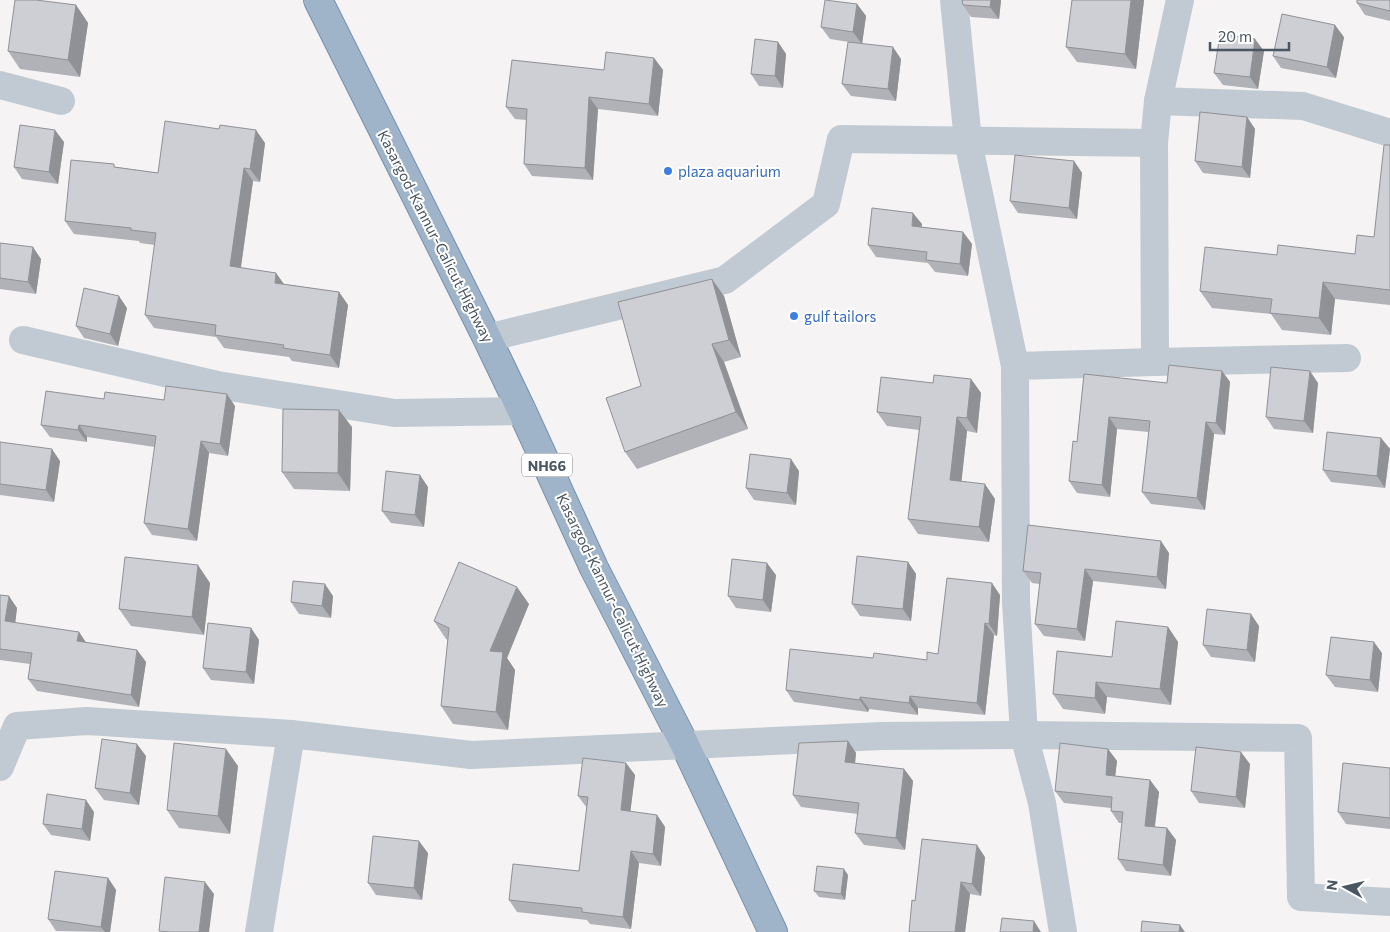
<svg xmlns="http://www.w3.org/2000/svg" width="1390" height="932" font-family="Commissioner,sans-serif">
<rect width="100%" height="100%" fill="#f5f3f3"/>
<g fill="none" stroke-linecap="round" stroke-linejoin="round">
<!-- trunk casing -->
<g stroke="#7690ad" stroke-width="30">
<path id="trunk" d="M318 0 487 338 522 411 594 568 685 745 773 932"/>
</g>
<!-- minor -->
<g stroke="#c1cad2" stroke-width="28">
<path d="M954 0 968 141 1015 366"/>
<path d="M0 85 61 101"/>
<path d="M1158 101 1180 0"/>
<path d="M487 338 725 280 826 204 841 139 1154 143 1158 101 1303 106 1390 133"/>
<path d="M23 340 217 385 395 413 522 411"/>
<path d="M1155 362 1347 358"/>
<path d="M0 767 17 726 87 721 291 734"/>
<path d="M259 932 291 734 471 755 882 736 1024 735 1298 738 1301 897 1390 902"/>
<path d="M1063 932 1042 803 1024 735 1016 602 1015 366 1155 362 1154 143"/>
</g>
<!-- trunk -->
<use href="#trunk" stroke="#9fb4c9" stroke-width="28"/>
</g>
<!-- wall -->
<g fill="#b0b2b7">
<path d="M1001 0 999 19 971 17 963 5Z"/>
<path d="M1084 0H1144L1136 69 1077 62 1066 47Z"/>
<path d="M1390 0V21L1365 15 1357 3Z"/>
<path d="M857 4 866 16 862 44 901 59 896 101 851 96 842 84 849 42 830 39 821 27Z"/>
<path d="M76 5 88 23 80 77 20 69 8 51Z"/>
<path d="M1344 37 1336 78 1281 68 1273 56Z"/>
<path d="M778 42 786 54 783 88 759 86 751 74Z"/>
<path d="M1264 51 1258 89 1223 85 1214 73Z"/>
<path d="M654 58 663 70 658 116 598 109 593 180 532 176 524 164 526 120 515 119 506 107 604 70Z"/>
<path d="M1247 117 1255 129 1250 178 1203 173 1195 161Z"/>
<path d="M64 142 58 184 22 179 14 167Z"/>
<path d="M265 143 260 182 253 181 241 268 276 273 284 284 339 292 348 305 339 368 292 361 289 357 224 348 216 337 154 328 145 315 155 245 140 243 139 241 74 234 65 221 116 167 158 173Z"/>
<path d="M1390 145V305L1335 299 1331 335 1282 330 1271 314 1212 308 1200 291 1277 255 1355 254 1374 237Z"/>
<path d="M1074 161 1082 173 1077 219 1018 213 1010 201Z"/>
<path d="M922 224 921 227 963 232 972 244 968 276 935 272 928 263 876 257 868 245Z"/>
<path d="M0 243 41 259 36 294 0 289Z"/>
<path d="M724 296 741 357 724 362 748 429 637 469 625 452 641 386Z"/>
<path d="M127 308 118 346 84 338 76 326Z"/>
<path d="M1222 371 1230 382 1225 435 1214 434 1205 510 1151 504 1142 492 1149 432 1117 429 1110 497 1077 493 1069 481 1077 442 1084 374 1167 383Z"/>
<path d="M971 379 981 393 977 433 967 431 961 482 995 499 989 542 918 534 908 519 919 430 887 426 877 412 933 383Z"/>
<path d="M1318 383 1313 433 1274 429 1266 417Z"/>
<path d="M104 399 164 400 235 406 228 456 209 453 197 541 152 535 144 523 155 447 87 437V442L50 437 41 425Z"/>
<path d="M352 427 350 491 294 489 282 472Z"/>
<path d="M1381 438 1390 449 1385 488 1331 482 1323 470Z"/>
<path d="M0 442 60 461 54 502 0 495Z"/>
<path d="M799 471 796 505 754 500 746 488Z"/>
<path d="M428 487 424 527 391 523 382 511Z"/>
<path d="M1169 553 1166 589 1093 581 1085 641 1044 636 1035 624 1040 584 1032 583 1023 571Z"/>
<path d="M908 562 916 574 911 621 860 616 852 604Z"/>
<path d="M776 575 771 612 736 608 728 596Z"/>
<path d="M210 583 204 635 131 626 119 609Z"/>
<path d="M0 595 17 608 15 623 79 632 86 643 137 650 146 662 139 707 37 691 28 679 30 664 0 660Z"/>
<path d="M1000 595 997 636 994 635 985 715 918 708V715L869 709 868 712 794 702 786 690 873 658 927 660 938 654Z"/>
<path d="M333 596 331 618 299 614 291 602Z"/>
<path d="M529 604 507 658 515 670 508 730 453 724 441 706 448 640 446 639 434 621Z"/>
<path d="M1259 626 1255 662 1211 657 1203 645Z"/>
<path d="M1168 627 1178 642 1171 705 1107 697 1105 714 1063 709 1053 694 1112 657Z"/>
<path d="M251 628 259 640 254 684 211 680 203 668Z"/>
<path d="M1382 653 1378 692 1335 687 1326 675Z"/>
<path d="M848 741 856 753 855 763 904 769 913 781 905 850 864 845 855 833 858 814 801 807 793 795Z"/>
<path d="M1108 749 1117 761 1115 776 1150 780 1159 792 1155 827 1167 828 1176 840 1171 876 1126 871 1118 859 1122 823H1119L1111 811V808L1064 803 1055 791Z"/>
<path d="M146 756 139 805 104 800 95 788Z"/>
<path d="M626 763 635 775 630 812 657 815 665 827 661 866 639 863 631 929 590 924 587 920 517 912 509 900 579 871 587 808 578 796Z"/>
<path d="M1250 764 1245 808 1199 803 1191 791Z"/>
<path d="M238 766 230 834 179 828 167 810Z"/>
<path d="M1390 768V829L1346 824 1338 812Z"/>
<path d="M94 812 90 841 51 835 43 824Z"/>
<path d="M428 853 422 900 376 895 368 883Z"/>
<path d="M985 857 981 896 970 894 965 932H909L915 901Z"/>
<path d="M848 875 845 900 819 897 814 891Z"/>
<path d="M108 878 116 890 110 932 56 931 48 919Z"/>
</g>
<!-- shaded-wall -->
<g fill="#909195">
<path d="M991 0H1001L999 19 990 7Z"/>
<path d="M1131 0H1144L1136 69 1125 54Z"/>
<path d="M857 4 866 16 862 44 853 32Z"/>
<path d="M76 5 88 23 80 77 68 60Z"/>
<path d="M1335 25 1344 37 1336 78 1327 67Z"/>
<path d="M1255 39 1264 51 1258 89 1250 77Z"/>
<path d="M778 42 786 54 783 88 775 76Z"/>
<path d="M893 47 901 59 896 101 888 89Z"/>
<path d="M654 58 663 70 658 116 649 104Z"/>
<path d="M589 97 598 109 593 180 585 168Z"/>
<path d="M1247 117 1255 129 1250 178 1242 167Z"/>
<path d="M55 130 64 142 58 184 49 172Z"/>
<path d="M256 130 265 143 260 182 250 169Z"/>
<path d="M1074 161 1082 173 1077 219 1069 208Z"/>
<path d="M244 168 253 181 239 279 230 266Z"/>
<path d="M913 213 922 224 920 238 912 226Z"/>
<path d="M963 232 972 244 968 276 960 264Z"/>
<path d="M33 247 41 259 36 294 28 282Z"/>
<path d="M276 273 285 286 275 283Z"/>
<path d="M712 279 724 296 741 357 729 340Z"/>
<path d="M1323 282 1335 299 1331 335 1319 318Z"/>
<path d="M339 292 348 305 339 368 330 355Z"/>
<path d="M119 296 127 308 118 346 110 334Z"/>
<path d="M712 344 724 362 748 429 736 412Z"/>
<path d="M1222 371 1230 382 1225 435 1216 423Z"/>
<path d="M1310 371 1318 383 1313 433 1304 421Z"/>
<path d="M971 379 981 393 977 433 967 418Z"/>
<path d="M227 394 235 406 228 456 220 444Z"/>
<path d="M339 410 352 427 350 491 338 473Z"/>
<path d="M957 417 967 431 960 495 950 480Z"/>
<path d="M1109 417 1117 429 1110 497 1102 485Z"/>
<path d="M1206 422 1214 434 1205 510 1197 498Z"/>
<path d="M79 425 87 437V442L78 430Z"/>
<path d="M1381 438 1390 449 1385 488 1377 476Z"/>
<path d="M201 441 209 453 197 541 188 529Z"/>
<path d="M52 449 60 461 54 502 46 490Z"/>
<path d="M791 459 799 471 796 505 787 493Z"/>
<path d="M420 475 428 487 424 527 415 515Z"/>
<path d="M985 484 995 499 989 542 979 527Z"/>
<path d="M1161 541 1169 553 1166 589 1157 577Z"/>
<path d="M908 562 916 574 911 621 903 609Z"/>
<path d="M767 563 776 575 771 612 763 600Z"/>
<path d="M198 565 210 583 204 635 192 617Z"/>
<path d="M1085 569 1093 581 1085 641 1077 629Z"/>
<path d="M992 583 1000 595 997 636 989 624Z"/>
<path d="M325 584 333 596 331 618 322 606Z"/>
<path d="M517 587 529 604 507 658 515 670 508 730 496 712 490 651Z"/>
<path d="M9 596 17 608 14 633 5 621Z"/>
<path d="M1251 614 1259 626 1255 662 1247 650Z"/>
<path d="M985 623 994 635 985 715 977 703Z"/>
<path d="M1168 627 1178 642 1171 705 1160 689Z"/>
<path d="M251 628 259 640 254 684 246 672Z"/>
<path d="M79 632 87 644 77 641Z"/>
<path d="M1374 642 1382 653 1378 692 1370 680Z"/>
<path d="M137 650 146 662 139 707 131 695Z"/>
<path d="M1096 682 1107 697 1105 714 1095 698Z"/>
<path d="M910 696 918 708V715L909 703Z"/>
<path d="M860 697 869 709 868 712 860 700Z"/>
<path d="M848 741 856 753 854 774 845 762Z"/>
<path d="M137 744 146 756 139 805 130 793Z"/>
<path d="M226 749 238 766 230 834 218 816Z"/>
<path d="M1108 749 1117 761 1114 787 1106 775Z"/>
<path d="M1241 752 1250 764 1245 808 1236 797Z"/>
<path d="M626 763 635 775 629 822 621 810Z"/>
<path d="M904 769 913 781 905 850 896 838Z"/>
<path d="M1150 780 1159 792 1153 838 1145 826Z"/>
<path d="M86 800 94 812 90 841 82 829Z"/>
<path d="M657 815 665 827 661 866 653 854Z"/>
<path d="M1167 828 1176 840 1171 876 1163 865Z"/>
<path d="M419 841 428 853 422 900 414 888Z"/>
<path d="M977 845 985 857 981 896 972 884Z"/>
<path d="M631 851 639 863 631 929 623 917Z"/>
<path d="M844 869 848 875 845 900 841 894Z"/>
<path d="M108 878 116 890 110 932H105L101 927Z"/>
<path d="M205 882 214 894 209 932H199Z"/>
<path d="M961 882 970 894 965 932H955Z"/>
<path d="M1034 921 1041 932H1033Z"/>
<path d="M1180 925 1185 932H1179Z"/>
</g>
<!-- building -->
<g fill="#cdcfd5" stroke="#909195">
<path d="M15 0H36L76 5 68 60 8 51Z"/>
<path d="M825 0 857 4 853 32 821 27Z"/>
<path d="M962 0H991L990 7 963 5Z"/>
<path d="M1072 0H1131L1125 54 1066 47Z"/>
<path d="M1357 0H1390V11L1357 3Z"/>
<path d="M1282 14 1335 25 1327 67 1273 56Z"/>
<path d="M1220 34 1255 39 1250 77 1214 73Z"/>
<path d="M755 39 778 42 775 76 751 74Z"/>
<path d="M848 42 893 47 888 89 842 84Z"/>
<path d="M606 52 654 58 649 104 589 97 585 168 524 164 527 109 506 107 512 60 604 70Z"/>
<path d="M1200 112 1247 117 1242 167 1195 161Z"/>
<path d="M165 121 219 129 220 125 256 130 250 169 244 168 230 266 276 273 275 283 339 292 330 355 283 348 284 345 215 335 216 325 145 315 156 233 131 230V228L65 221 71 160 114 164V167L158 173Z"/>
<path d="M20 125 55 130 49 172 14 167Z"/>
<path d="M1384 145H1390V290L1323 282 1319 318 1270 313 1272 299 1200 291 1205 247 1277 255 1278 245 1355 254 1357 235 1374 237Z"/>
<path d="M1015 155 1074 161 1069 208 1010 201Z"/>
<path d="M872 208 913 213 912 226 963 232 960 264 926 260 927 252 868 245Z"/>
<path d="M0 243 33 247 28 282 0 278Z"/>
<path d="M712 279 729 340 712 344 736 412 625 452 606 398 641 386 618 302Z"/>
<path d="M84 288 119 296 110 334 76 326Z"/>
<path d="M1169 365 1222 371 1216 423 1206 422 1197 498 1142 492 1150 421 1109 417 1102 485 1069 481 1073 441 1077 442 1084 374 1167 383Z"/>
<path d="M1271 367 1310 371 1304 421 1266 417Z"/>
<path d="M934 375 971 379 967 418 957 417 950 480 985 484 979 527 908 519 921 417 877 412 881 377 933 383Z"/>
<path d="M166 386 227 394 220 444 201 441 188 529 144 523 156 436 79 425 78 430 41 425 46 391 104 399 105 392 164 400Z"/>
<path d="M283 409 339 410 338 473 282 472Z"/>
<path d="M1327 432 1381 438 1377 476 1323 470Z"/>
<path d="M0 442 52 449 46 490 0 484Z"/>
<path d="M750 454 791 459 787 493 746 488Z"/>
<path d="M386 471 420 475 415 515 382 511Z"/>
<path d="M1028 525 1161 541 1157 577 1085 569 1077 629 1035 624 1041 573 1023 571Z"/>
<path d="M857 556 908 562 903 609 852 604Z"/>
<path d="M125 557 198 565 192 617 119 609Z"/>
<path d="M732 559 767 563 763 600 728 596Z"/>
<path d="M459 562 517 587 490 651 503 652 496 712 441 706 449 628 434 621Z"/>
<path d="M947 578 992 583 989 624 985 623 977 703 910 696 909 703 860 697V700L786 690 790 649 873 658 874 653 927 660V652L938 654Z"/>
<path d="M293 581 325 584 322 606 291 602Z"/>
<path d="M0 595 9 596 5 621 79 632 77 641 137 650 131 695 28 679 32 653 0 649Z"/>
<path d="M1207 609 1251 614 1247 650 1203 645Z"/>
<path d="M1116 621 1168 627 1160 689 1096 682 1095 698 1053 694 1057 651 1112 657Z"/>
<path d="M208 623 251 628 246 672 203 668Z"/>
<path d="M1331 637 1374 642 1370 680 1326 675Z"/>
<path d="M102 739 137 744 130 793 95 788Z"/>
<path d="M848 741 845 762 904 769 896 838 855 833 859 803 793 795 799 743Z"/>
<path d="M174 743 226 749 218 816 167 810Z"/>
<path d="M1060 743 1108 749 1106 775 1150 780 1145 826 1167 828 1163 865 1118 859 1123 812 1111 811 1112 797 1055 791Z"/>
<path d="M1196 747 1241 752 1236 797 1191 791Z"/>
<path d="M583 758 626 763 621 810 657 815 653 854 631 851 623 917 582 912V908L509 900 513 864 579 871 588 797 578 796Z"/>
<path d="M1343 763 1390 768V818L1338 812Z"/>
<path d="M47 794 86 800 82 829 43 824Z"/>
<path d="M373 836 419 841 414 888 368 883Z"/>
<path d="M922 839 977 845 972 884 961 882 955 932H909L912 900 915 901Z"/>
<path d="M817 866 844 869 841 894 814 891Z"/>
<path d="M55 871 108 878 101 927 48 919Z"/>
<path d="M165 877 205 882 199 932H170L159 931Z"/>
<path d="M1002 918 1034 921 1033 932H1000Z"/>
<path d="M1142 921 1180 925 1179 932H1141Z"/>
</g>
<!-- markers -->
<g fill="#3f7fe0" stroke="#fff" stroke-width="2">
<circle cx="668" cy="171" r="5"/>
<circle cx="794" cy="316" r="5"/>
</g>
<g text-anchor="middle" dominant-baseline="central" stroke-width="4" stroke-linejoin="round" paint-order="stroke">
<!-- shield labels -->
<rect fill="#fff" stroke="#808990" stroke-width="1" x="522" y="453.5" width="50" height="23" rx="4"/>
<g font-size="14" font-weight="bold" fill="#4a5661">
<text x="547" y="465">NH66</text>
</g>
<!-- shop labels -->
<g font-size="15" fill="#366cbe" stroke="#fff" text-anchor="start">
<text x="678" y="171">plaza aquarium</text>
<text x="804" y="316">gulf tailors</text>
</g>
<!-- street labels -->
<g font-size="15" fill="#4a5661" stroke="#fff">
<text transform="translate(436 236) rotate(63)">Kasargod-Kannur-Calicut Highway</text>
<text transform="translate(613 600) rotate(64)">Kasargod-Kannur-Calicut Highway</text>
</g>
</g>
<!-- north arrow -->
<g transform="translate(1345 887) rotate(278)" stroke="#ffffff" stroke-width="4" paint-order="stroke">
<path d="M0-4L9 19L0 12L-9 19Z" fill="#4a5661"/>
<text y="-8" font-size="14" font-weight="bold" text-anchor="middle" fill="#4a5661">N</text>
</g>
<!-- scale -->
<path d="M1210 42v8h79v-8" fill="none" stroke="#4a5661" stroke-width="2.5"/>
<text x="1218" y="42" font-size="15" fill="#4a5661" stroke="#ffffff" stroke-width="4" paint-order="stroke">20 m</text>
</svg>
